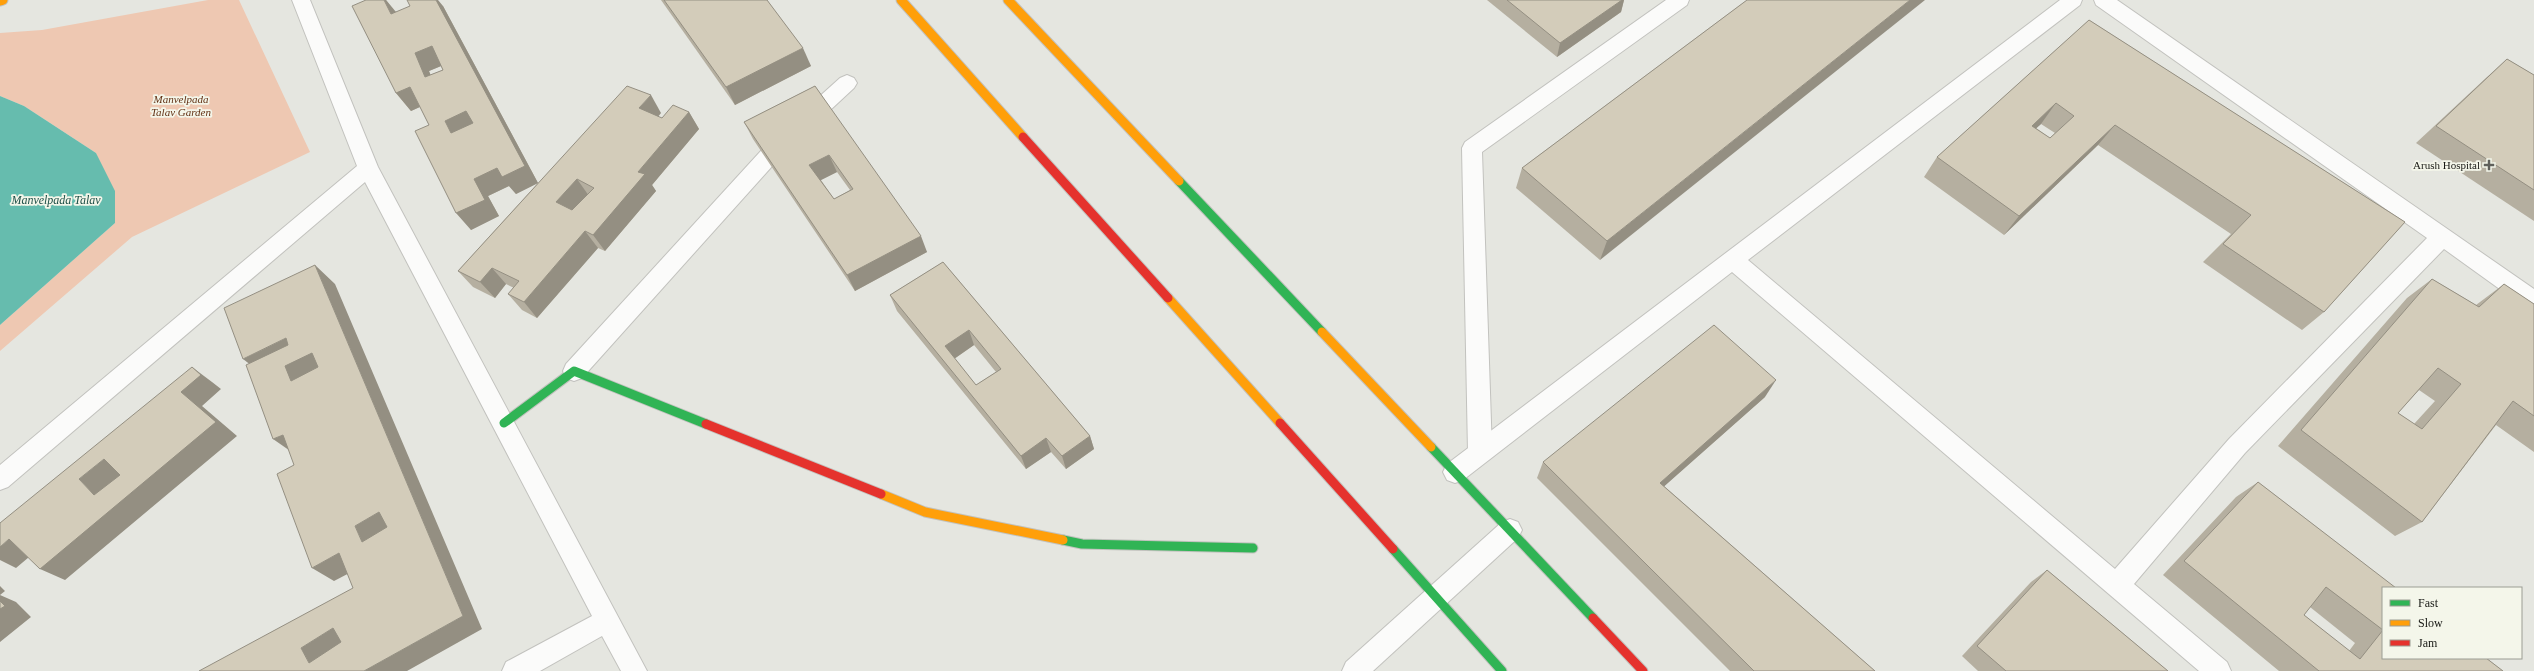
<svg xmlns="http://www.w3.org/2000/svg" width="2534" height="671" font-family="'Times New Roman',serif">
<rect width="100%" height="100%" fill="#e5e6e0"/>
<!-- green -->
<path fill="#eec8b2" d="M208 0H239L310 152 132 237 0 351V325L115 223 96 153 24 106 0 96V33L42 30Z"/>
<!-- water -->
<path fill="#66bcae" d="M0 96 24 106 96 153 115 191V223L0 325Z"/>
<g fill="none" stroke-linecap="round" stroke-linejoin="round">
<!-- lane casing -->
<g stroke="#c2c2be" stroke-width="2">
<path id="lane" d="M1666 0H1689L1687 5 1482 152 1492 452 1488 459 1480 462 1472 459 1468 452 1462 148 1465 142Z"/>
</g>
<!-- street casing -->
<g stroke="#c2c2be" stroke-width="2">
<g id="street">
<path d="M292 0H310L378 167 647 671H621L602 636 540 671H502L506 662 592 616 365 182 8 487 0 490V465L357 166Z"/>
<path d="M2060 0H2082L2080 5 1748 260 2115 569 2229 439 2427 238 2096 5 2094 0H2117L2534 289V310L2526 308 2444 249 2245 453 2134 584 2227 662 2231 671H2199L1732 272 1463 480 1455 483 1447 480 1443 472 1447 464Z"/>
<path d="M847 75 854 78 857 83 854 88 783 154 582 378 574 381 566 378 563 371 566 364 769 142 840 78Z"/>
<path d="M1510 519 1518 522 1522 530 1518 538 1373 671H1342L1346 662 1502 522Z"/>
</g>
</g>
<!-- fast casing -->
<g stroke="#c2c2be" stroke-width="11">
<g id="fast">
<path d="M1179 181 1322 332"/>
<path d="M504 423 574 371 706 424"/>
<path d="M1431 447 1593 618"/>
<path d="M1063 540 1082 544 1253 548"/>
<path d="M1393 549 1502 671"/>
</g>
</g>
<!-- slow casing -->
<g stroke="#c2c2be" stroke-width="11">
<g id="slow">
<path d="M901 0 1023 137"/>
<path d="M1008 0 1179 181"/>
<path d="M0 1 3 0"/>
<path d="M1168 298 1280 423"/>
<path d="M1322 332 1431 447"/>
<path d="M881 494 925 512 1063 540"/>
</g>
</g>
<!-- jam casing -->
<g stroke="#c2c2be" stroke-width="11">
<g id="jam">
<path d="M1023 137 1168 298"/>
<path d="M1280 423 1393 549"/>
<path d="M706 424 881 494"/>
<path d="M1593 618 1643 671"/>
</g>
</g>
<!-- lane -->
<use href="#lane" fill="#fbfbfa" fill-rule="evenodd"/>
<!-- street -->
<use href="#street" fill="#fbfbfa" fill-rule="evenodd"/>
<!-- fast -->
<use href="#fast" stroke="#30b455" stroke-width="9"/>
<!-- slow -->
<use href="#slow" stroke="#ff9f0a" stroke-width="9"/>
<!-- jam -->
<use href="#jam" stroke="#e5322d" stroke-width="9"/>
</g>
<!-- wall -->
<g fill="#b5afa0" fill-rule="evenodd">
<path d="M366 0H386L395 12 443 6 538 183 661 113 658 117 662 118 689 112 699 129 652 185 656 191 605 251 598 248 537 318 522 310 508 294 514 288 506 284 495 298 473 287 458 271 538 183 516 194 509 186 488 196 499 216 471 230 429 125 420 107 411 111 396 93ZM441 66 443 70 430 75 429 71Z"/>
<path d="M661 0H767L811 66 735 105Z"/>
<path d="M1487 0H1624L1621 12 1557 57Z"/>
<path d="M1747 0 1600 260 1516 188 1522 168Z"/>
<path d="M2089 20 2405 222 2324 312 2302 330 2203 262 2231 234 2098 145 2004 235 1924 177 1937 157ZM2041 124 2055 133 2050 138 2036 128Z"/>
<path d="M2507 59 2534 75V221L2416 143 2487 77Z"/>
<path d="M815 86 927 252 855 291 753 139 744 122ZM837 172 850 190 834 199 821 180Z"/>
<path d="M943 262 1090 436 1094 449 1066 469 1051 452 1026 469 897 311 890 295ZM974 345 996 372 976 385 954 359Z"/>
<path d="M2432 279 2476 305 2504 284 2534 304V452L2496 425 2422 522 2395 536 2278 446 2407 298ZM2419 390 2435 401 2414 424 2398 413Z"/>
<path d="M1765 397 1664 486 1875 671H1730L1537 478 1543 462Z"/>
<path d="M2258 482 2503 671H2279L2163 575 2236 497ZM2310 607 2355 643 2349 651 2304 615Z"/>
<path d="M2047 570 2168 671H1978L1962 656 2031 582Z"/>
</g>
<!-- shaded-wall -->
<g fill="#948f82">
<path d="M384 0H386L396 12 391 14Z"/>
<path d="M436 0H438L443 6 538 183 516 194 509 186 488 196 499 216 471 230 456 213 474 179 497 168Z"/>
<path d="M1622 0H1624L1621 12 1557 57 1560 43Z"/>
<path d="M1910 0H1925L1600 260 1607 241Z"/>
<path d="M432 46 446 64 429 71 439 95 425 77 415 53Z"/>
<path d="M803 48 811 66 735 105 726 87Z"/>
<path d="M410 87 424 105 411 111 396 93Z"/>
<path d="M651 95 661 113 649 126 639 108Z"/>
<path d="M2056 103 2041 124 2017 146 2032 126Z"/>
<path d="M466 111 480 128 451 133 445 121Z"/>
<path d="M689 112 699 129 652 185 656 191 605 251 593 235 638 172Z"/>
<path d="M2115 125 2098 145 2004 235 2019 216Z"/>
<path d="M829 155 837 172 817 182 809 165Z"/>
<path d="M577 179 589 196 568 218 556 202Z"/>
<path d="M585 231 598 248 537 318 524 302Z"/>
<path d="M921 236 927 252 855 291 847 275Z"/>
<path d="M315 265 335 284 482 629 407 671H364L463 616Z"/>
<path d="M492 268 506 284 495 298 480 282Z"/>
<path d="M969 330 974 345 951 361 945 346Z"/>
<path d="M286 338 312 353 333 370 312 398 265 376 243 359Z"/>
<path d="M192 367 212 382 221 389 202 406 237 436 65 580 40 569 94 495 79 479 104 459 127 472 115 506 181 392Z"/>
<path d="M1776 380 1765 397 1651 498 1660 483Z"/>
<path d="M283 435 296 455 273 439Z"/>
<path d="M1090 436 1094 449 1066 469 1062 456Z"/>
<path d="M1046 438 1051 452 1026 469 1021 456Z"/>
<path d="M379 512 400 527 362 542 355 526Z"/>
<path d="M9 539 35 552 16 568 0 560V547Z"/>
<path d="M339 553 361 567 334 581 312 568Z"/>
<path d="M0 586 5 591 0 595 16 602 31 617 0 642Z"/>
<path d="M333 628 356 641 309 663 301 648Z"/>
</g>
<!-- building -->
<g fill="#d3ccba" stroke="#948f82" fill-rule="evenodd">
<path d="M366 0H384L391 14 410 6 407 0H436L525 166 502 177 497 168 474 179 485 200 456 213 415 131 429 125 410 87 396 93 352 6ZM432 46 443 70 425 77 415 53ZM466 111 473 123 451 133 445 121Z"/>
<path d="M664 0H767L803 48 726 87Z"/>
<path d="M1507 0H1622L1560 43Z"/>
<path d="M1747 0H1910L1607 241 1522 168Z"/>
<path d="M2089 20 2405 222 2324 312 2223 244 2251 215 2115 125 2019 216 1937 157ZM2056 103 2074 116 2050 138 2032 126Z"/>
<path d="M2507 59 2534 75V190L2436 126Z"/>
<path d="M627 86 651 95 639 108 662 118 673 105 689 112 638 172 645 174 593 235 585 231 524 302 508 294 519 281 492 268 480 282 458 271ZM577 179 594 188 572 210 556 202Z"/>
<path d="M815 86 921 236 847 275 744 122ZM829 155 853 189 834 199 809 165Z"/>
<path d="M943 262 1090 436 1062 456 1046 438 1021 456 890 295ZM969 330 1001 369 976 385 945 346Z"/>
<path d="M315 265 463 616 364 671H199L353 588 339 553 312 568 277 474 294 465 283 435 273 439 246 365 288 345 286 338 243 359 224 308ZM312 353 318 367 291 381 285 366ZM379 512 387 527 362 542 355 526ZM333 628 341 642 309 663 301 648Z"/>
<path d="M2432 279 2479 307 2504 284 2534 304V416L2513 401 2422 522 2301 430ZM2438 368 2461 384 2422 429 2398 413Z"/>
<path d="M1714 325 1776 380 1660 483 1875 671H1754L1543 462Z"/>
<path d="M192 367 201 375 181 392 216 422 40 569 9 539 0 547V523ZM104 459 120 475 94 495 79 479Z"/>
<path d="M2258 482 2396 588H2383V658H2486L2503 671H2319L2184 561ZM2326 587 2383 630 2360 659 2304 615Z"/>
<path d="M2047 570 2168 671H2006L1977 646Z"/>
<path d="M0 601 5 606 0 609Z"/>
</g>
<!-- markers -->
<path fill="#5f605b" stroke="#f4f6ea" stroke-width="1.5" d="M2487 159h4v4h4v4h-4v4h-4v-4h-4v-4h4z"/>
<g text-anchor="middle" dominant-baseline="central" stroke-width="3.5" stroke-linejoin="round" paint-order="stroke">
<!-- park labels -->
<g font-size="11" font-style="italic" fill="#623114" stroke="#f4f6ea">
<text x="181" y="99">Manvelpada<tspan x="181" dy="13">Talav Garden</tspan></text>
</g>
<!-- poi labels -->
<g font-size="11" fill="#171814" stroke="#f4f6ea" text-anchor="end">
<text x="2480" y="165">Arush Hospital</text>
</g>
<!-- water labels -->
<g font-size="12" font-style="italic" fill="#1d4f47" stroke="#f4f6ea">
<text x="56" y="200">Manvelpada Talav</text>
</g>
</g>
<!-- legend -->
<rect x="2382" y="587" width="140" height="72" fill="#f4f6ea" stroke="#9c9d94"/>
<rect x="2390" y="600" width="20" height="6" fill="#30b455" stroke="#9c9d94"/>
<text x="2418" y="607" font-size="12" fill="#171814">Fast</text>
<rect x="2390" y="620" width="20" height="6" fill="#ff9f0a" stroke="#9c9d94"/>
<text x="2418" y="627" font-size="12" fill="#171814">Slow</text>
<rect x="2390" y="640" width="20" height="6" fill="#e5322d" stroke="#9c9d94"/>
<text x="2418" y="647" font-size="12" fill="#171814">Jam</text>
</svg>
